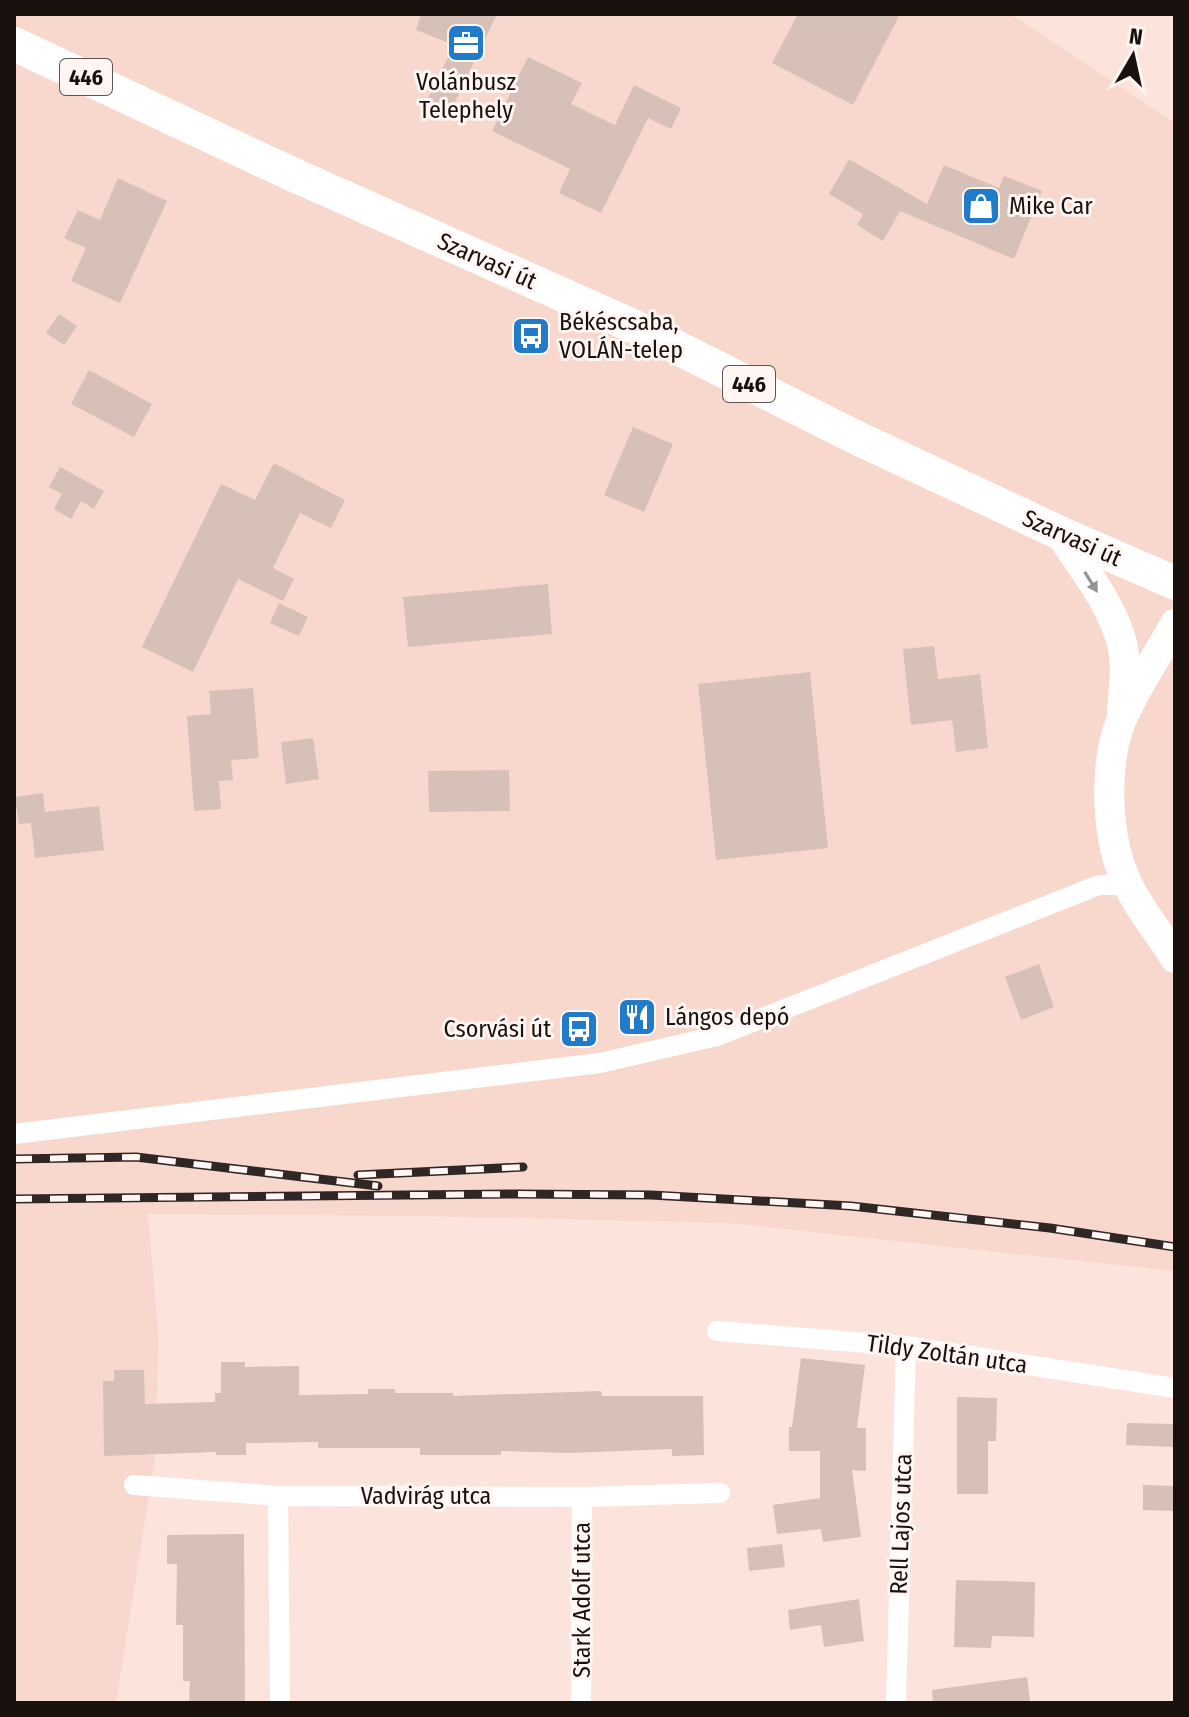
<svg xmlns="http://www.w3.org/2000/svg" width="1189" height="1717" font-family="'Fira Sans Condensed',sans-serif">
<rect width="100%" height="100%" fill="#fce4dc"/>
<!-- built -->
<path fill="#f8d8cd" d="M14 14H1011L1175 123V1271L728 1223 417 1216 148 1214 159 1341 155 1459 116 1703H14Z"/>
<!-- building -->
<g fill="#d7c0b8">
<path d="M421 14H497L450 112 427 101 454 45 416 30Z"/>
<path d="M798 14H900L853 105 772 63Z"/>
<path d="M528 57 582 83 571 104 615 125 634 85 681 108 671 129 648 118 601 213 559 193 570 169 492 131Z"/>
<path d="M849 159 927 204 944 165 999 188 1004 176 1042 191 1014 259 900 211 883 241 857 225 863 214 829 194Z"/>
<path d="M118 178 167 201 120 303 71 281 86 248 64 238 78 210 100 220Z"/>
<path d="M59 314 77 326 64 345 46 333Z"/>
<path d="M89 370 152 404 134 437 71 404Z"/>
<path d="M633 427 673 444 644 512 604 495Z"/>
<path d="M274 463 345 500 331 528 300 513 273 568 294 579 283 601 238 579 193 672 142 647 221 484 255 500Z"/>
<path d="M60 467 104 491 94 509 81 501 71 519 54 509 62 494 49 487Z"/>
<path d="M548 584 552 634 408 647 403 597Z"/>
<path d="M279 603 308 617 299 636 270 623Z"/>
<path d="M934 646 938 679 980 674 988 748 956 752 952 720 911 725 903 649Z"/>
<path d="M810 672 828 848 716 860 698 684Z"/>
<path d="M253 688 259 758 231 760 233 780 219 781 221 809 194 811 187 716 211 714 209 691Z"/>
<path d="M313 738 319 779 286 784 281 742Z"/>
<path d="M509 770 510 811 429 812 428 771Z"/>
<path d="M43 793 45 812 99 806 104 850 35 858 31 823 19 824 15 797Z"/>
<path d="M1039 964 1054 1007 1021 1020 1005 977Z"/>
<path d="M801 1358 865 1365 857 1428H866V1471L852 1470 861 1537 823 1542 821 1529 777 1534 773 1505 820 1498V1451H789V1427H792Z"/>
<path d="M221 1362H245V1367L299 1366V1395L368 1394V1389H395V1393H453V1396L601 1391 602 1396H703L704 1455 672 1456V1449L569 1453 501 1451V1455H420V1448H318V1442L246 1443V1455H216V1452L104 1456 103 1381H114V1370H144L145 1404 215 1402V1393H221Z"/>
<path d="M957 1397 997 1398 996 1441H988V1494H957Z"/>
<path d="M1127 1423 1175 1424V1447L1126 1445Z"/>
<path d="M1143 1485 1175 1486V1511L1143 1510Z"/>
<path d="M244 1534 245 1703H189L190 1681H183V1625H176L177 1564H167V1535Z"/>
<path d="M782 1544 785 1567 749 1571 747 1548Z"/>
<path d="M956 1580 1035 1582 1034 1637 992 1636 991 1648 954 1647Z"/>
<path d="M859 1599 864 1641 824 1647 821 1625 790 1630 788 1610Z"/>
<path d="M1027 1677 1030 1701 933 1703 932 1690Z"/>
</g>
<g fill="none" stroke-linecap="round" stroke-linejoin="round">
<!-- street -->
<g stroke="#fff" stroke-width="20">
<path d="M14 1134 600 1063 717 1036 1099 885H1127"/>
<path d="M717 1331 906 1346 1175 1388"/>
<path d="M134 1485 278 1496 582 1497 720 1493"/>
<path d="M278 1496 280 1703"/>
<path d="M581 1703 582 1497"/>
<path d="M896 1703 906 1346"/>
</g>
<!-- secondary -->
<g stroke="#fff" stroke-width="30">
<path d="M1060 533C1080 565 1108 599 1120 636 1128 660 1124 686 1122 711"/>
<path d="M1175 624C1158 655 1135 688 1121 721 1103 767 1106 841 1128 885 1140 910 1160 934 1175 958"/>
</g>
<!-- primary -->
<path stroke="#fff" stroke-width="34" d="M14 44 283 170 644 331 853 436 1060 533 1175 583"/>
<!-- rail casing -->
<g stroke="#302724" stroke-width="9">
<g id="rail">
<path d="M14 1159 136 1157 378 1186"/>
<path d="M358 1175 523 1167"/>
<path d="M14 1199 517 1194 651 1195 851 1206 1050 1228 1175 1247"/>
</g>
</g>
<!-- rail -->
<use href="#rail" stroke="#fff5f2" stroke-width="6" stroke-dasharray="18" stroke-linecap="butt"/>
</g>
<!-- one-way arrows -->
<defs><path id="oneway-solid" d="M-6-.8H1V-3.2L6.5 0L1 3.2V.8H-6Z" transform="scale(2)"/></defs>
<use fill="#979493" href="#oneway-solid" transform="translate(1091 582) rotate(58)"/>
<!-- icons -->
<defs>
<g id="office-square" transform="scale(2)"><rect x="-9" y="-9" width="18" height="18" rx="4" fill="#227bc9" stroke="#fff5f2"/><path d="M-6-3h4V-5.5h4V-3h4V5H-6ZM-1-4.5V-3h2v-1.5ZM-6 0V1H6V0Z" fill="#fff"/></g>
<g id="shop-square" transform="scale(2)"><rect x="-9" y="-9" width="18" height="18" rx="4" fill="#227bc9" stroke="#fff5f2"/><path d="M-5-2.5h2.3a2.7 3.5 0 0 1 5.4 0H5L5.5 6h-11ZM-1.5-2.5h3a1.5 2.3 0 0 0-3 0Z" fill="#fff"/></g>
<g id="bus-square" transform="scale(2)"><rect x="-9" y="-9" width="18" height="18" rx="4" fill="#227bc9" stroke="#fff5f2"/><path d="M-5-6H5V4H4V6H2V4H-2V6H-4V4H-5ZM-3.5-4V0h7V-4ZM-3.5 1.2v1.5H-2V1.2ZM2 1.2v1.5H3.5V1.2Z" fill="#fff"/></g>
<g id="restaurant-square" transform="scale(2)"><rect x="-9" y="-9" width="18" height="18" rx="4" fill="#227bc9" stroke="#fff5f2"/><path d="M-5-6h1v4h1v-4h1v4h1v-4h1v5L-1.5 .5V6h-2V.5L-5-1ZM5-6V6H3V1.5H1.5Q1.5-4 5-6Z" fill="#fff"/></g>
</defs>
<g fill-rule="evenodd">
<use href="#office-square" x="466" y="43"/>
<use href="#shop-square" x="981" y="206"/>
<use href="#bus-square" x="531" y="336"/>
<use href="#restaurant-square" x="637" y="1017"/>
<use href="#bus-square" x="579" y="1029"/>
</g>
<g text-anchor="middle" dominant-baseline="central" stroke-width="6" stroke-linejoin="round" paint-order="stroke">
<!-- shield labels -->
<g fill="#fff5f2" stroke="#5d5552" stroke-width="2">
<rect x="60" y="59" width="52" height="36" rx="6"/>
<rect x="723" y="366" width="52" height="36" rx="6"/>
</g>
<g font-size="22" font-weight="bold" fill="#18110e">
<text x="86" y="77">446</text>
<text x="749" y="384">446</text>
</g>
<!-- poi labels -->
<g font-size="24" fill="#18110e" stroke="#fff5f2" text-anchor="start">
<text x="466" y="82" text-anchor="middle">Volánbusz<tspan x="466" dy="28">Telephely</tspan></text>
<text x="1009" y="206">Mike Car</text>
<text x="559" y="322">Békéscsaba,<tspan x="559" dy="28">VOLÁN-telep</tspan></text>
<text x="665" y="1017">Lángos depó</text>
<text x="551" y="1029" text-anchor="end">Csorvási út</text>
</g>
<!-- street labels -->
<g font-size="24" fill="#18110e" stroke="#fff5f2">
<text transform="translate(487 261) rotate(24)">Szarvasi út</text>
<text transform="translate(1072 538) rotate(24)">Szarvasi út</text>
<text transform="translate(947 1354) rotate(8)">Tildy Zoltán utca</text>
<text x="426" y="1496">Vadvirág utca</text>
<text transform="translate(901 1524) rotate(-88)">Rell Lajos utca</text>
<text transform="translate(582 1600) rotate(-90)">Stark Adolf utca</text>
</g>
</g>
<!-- border -->
<rect width="1189" height="1717" fill="none" stroke="#18110e" stroke-width="32"/>
<!-- north arrow -->
<g transform="translate(1133 56) rotate(9)" stroke="#fff5f2" stroke-width="6" paint-order="stroke">
<path d="M0-6L14 30L0 20L-14 30Z" fill="#18110e"/>
<text y="-12" font-size="22" font-weight="bold" text-anchor="middle" fill="#18110e">N</text>
</g>
</svg>
